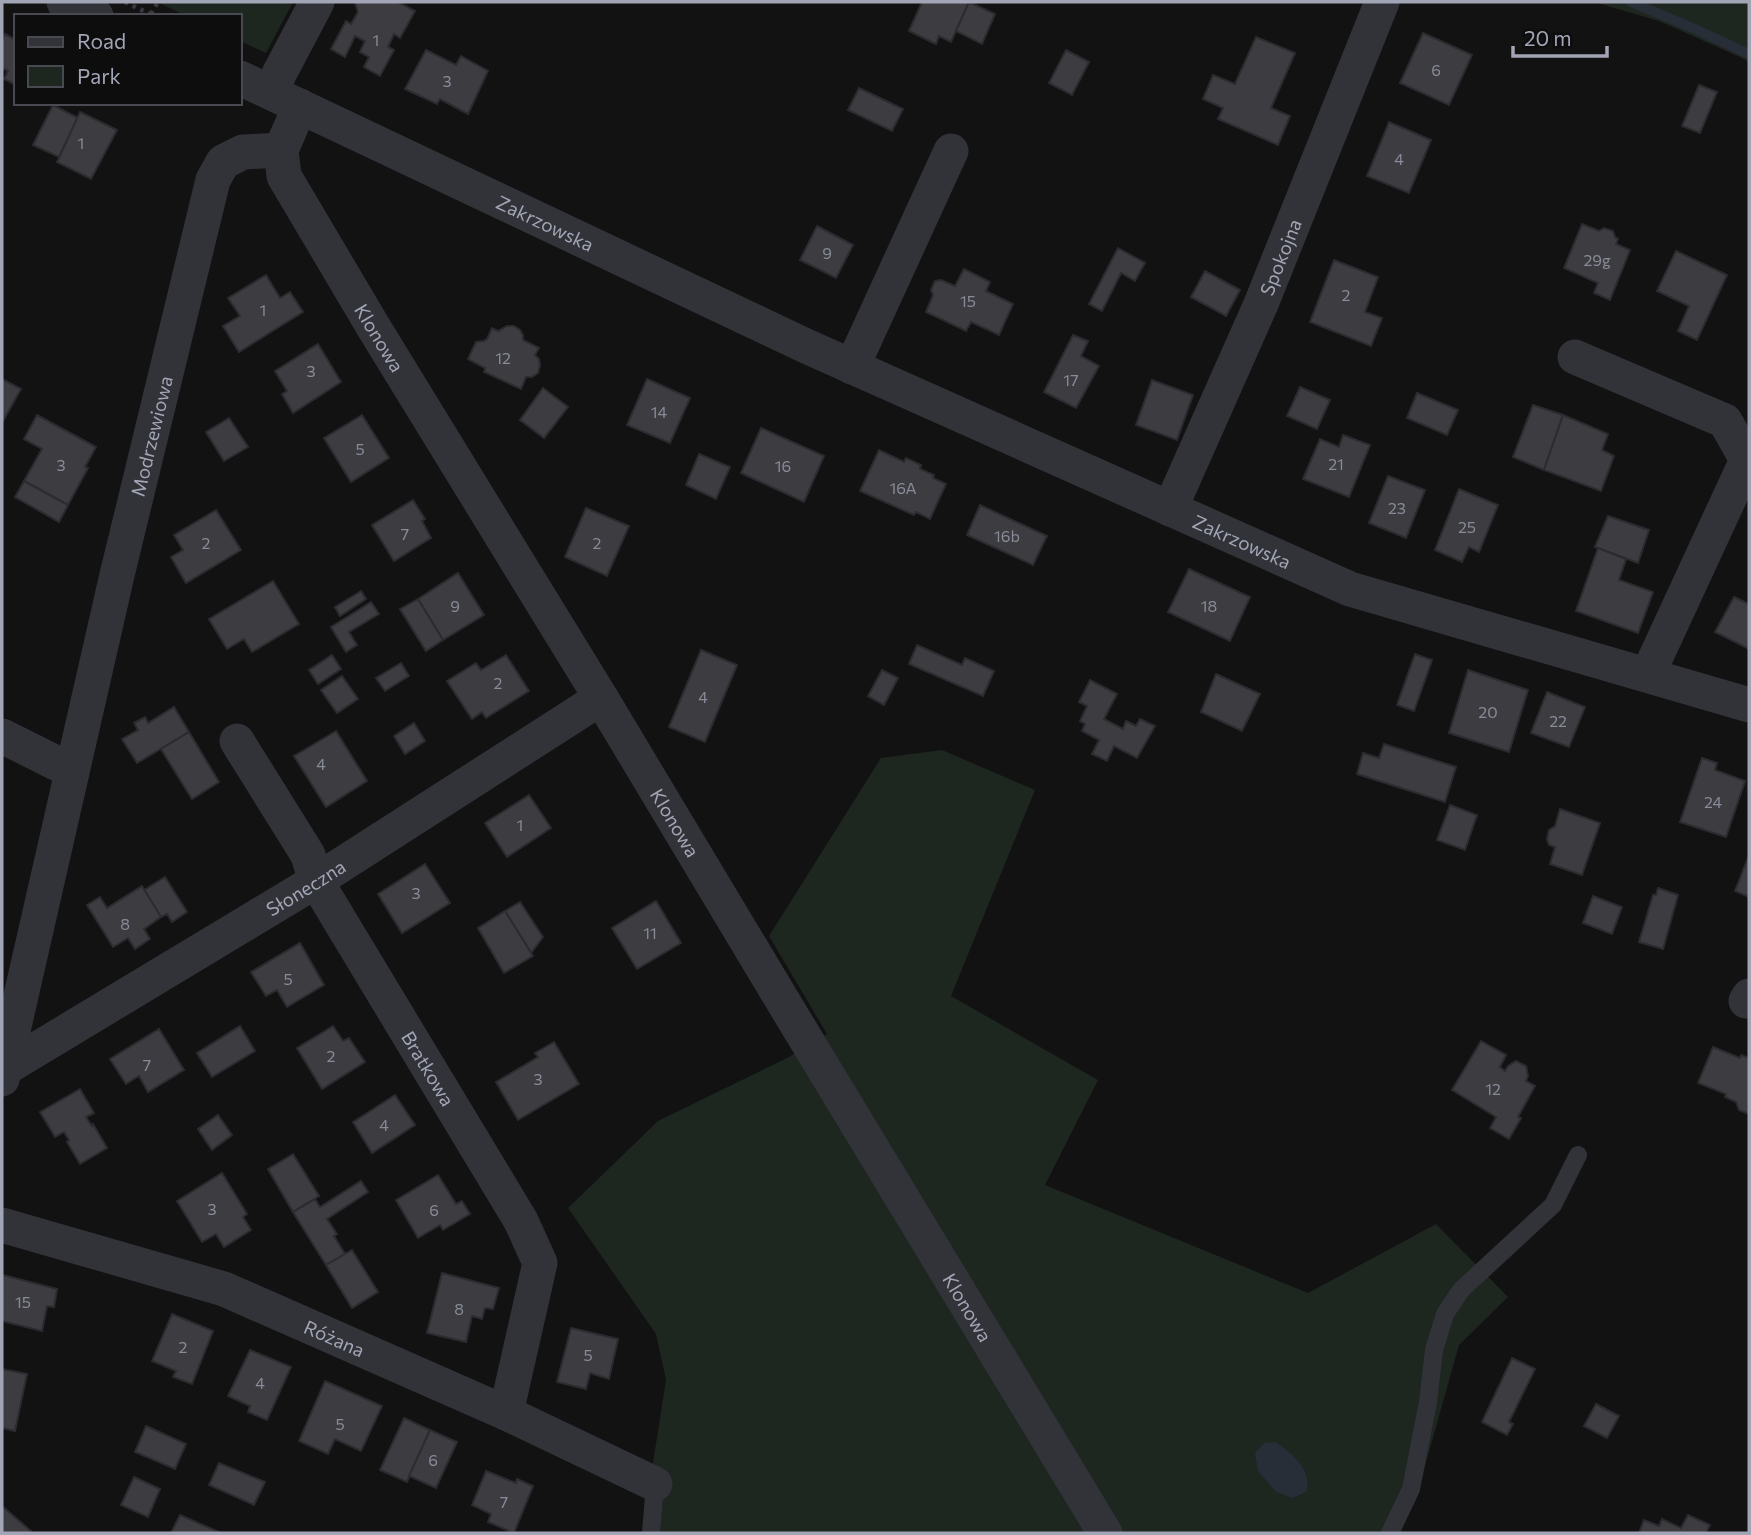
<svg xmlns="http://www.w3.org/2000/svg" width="1751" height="1535" font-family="Commissioner,sans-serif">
<rect width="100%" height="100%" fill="#121213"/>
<!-- green -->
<g fill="#1e2620">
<path d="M157 2H293L266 53 240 41V16H187Z"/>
<path d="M1594 2H1749V62L1740 57 1659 21Z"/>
<path d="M942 750 1035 790 951 996 1098 1080 1045 1185 1308 1293 1436 1224 1508 1297 1459 1345 1416 1498 1400 1533H642L666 1380 656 1334 568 1208 658 1121 789 1057 827 1034 769 936 881 758Z"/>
</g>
<!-- water -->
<path fill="#272e38" d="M1276 1442C1293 1455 1311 1468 1307 1491L1293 1498 1276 1492 1258 1471 1255 1453 1264 1443Z"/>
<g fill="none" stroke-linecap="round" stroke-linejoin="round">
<!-- stream -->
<path stroke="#272e38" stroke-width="10" d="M1631 2 1695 29 1749 54"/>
</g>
<!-- building -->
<g fill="#3c3c41" stroke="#2c2c30" stroke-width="2">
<path d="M356 2H398L415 11 400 38 394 34 388 47 394 50 380 76 364 67 369 57 360 52 365 41 355 36 345 57 331 49 346 21 351 24 358 12 355 3Z"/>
<path d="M922 2H969L951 42 939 36 936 44 909 31Z"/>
<path d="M969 2 995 14 982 44 956 31Z"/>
<path d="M1423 33 1472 55 1449 105 1400 83Z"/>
<path d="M5 34 16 40V85L4 79 8 71 2 68V41Z"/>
<path d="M1256 37 1295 53 1271 108 1290 116 1278 145 1218 119 1223 108 1203 99 1213 75 1235 84Z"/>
<path d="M426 50 456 65 461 56 488 71 468 114 440 99 437 104 405 89Z"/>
<path d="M1066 50 1089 62 1072 95 1049 83Z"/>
<path d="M1699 85 1717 92 1700 133 1682 126Z"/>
<path d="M859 88 903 109 892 131 848 110Z"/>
<path d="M53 105 78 118 59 157 33 145Z"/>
<path d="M80 112 117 130 91 179 57 162Z"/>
<path d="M1389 122 1431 140 1409 193 1367 176Z"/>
<path d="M1582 224 1599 231 1604 228 1613 231 1615 237 1618 239 1616 244 1630 250 1610 300 1594 293 1598 283 1564 268Z"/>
<path d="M817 226 853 245 836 278 800 260Z"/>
<path d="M1118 248 1145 263 1135 281 1121 273 1102 311 1089 304Z"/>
<path d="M1676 251 1727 275 1697 340 1678 331 1689 306 1657 291Z"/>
<path d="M1334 260 1378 277 1365 312 1382 318 1371 346 1310 322Z"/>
<path d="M964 269 990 282 986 291 1013 304 999 335 971 322 966 331 926 312 933 295 931 290 935 281 941 280 955 286Z"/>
<path d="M1205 271 1240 290 1226 316 1191 297Z"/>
<path d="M266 275 280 298 290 292 303 312 239 352 223 326 240 316 228 298Z"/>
<path d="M507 326H514L520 330 523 335V340L539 348 535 355 539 359 540 365 538 373 532 377H526L521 389 484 372 485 368 468 359 476 342 484 341 487 339 492 328 498 331Z"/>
<path d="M1073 335 1088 341 1081 356 1099 366 1076 408 1044 392Z"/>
<path d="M318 344 341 382 293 413 282 394 287 391 275 371Z"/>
<path d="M2 379 21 389 2 423Z"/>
<path d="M647 379 690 398 670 443 627 425Z"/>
<path d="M1152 380 1193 395 1177 440 1136 425Z"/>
<path d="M1300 387 1330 400 1317 429 1287 416Z"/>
<path d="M543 388 568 407 544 438 520 420Z"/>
<path d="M1417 393 1458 410 1447 435 1407 418Z"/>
<path d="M1533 405 1563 415 1544 470 1513 457Z"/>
<path d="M37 415 96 447 85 467 88 468 68 505 24 481 42 449 24 439Z"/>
<path d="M362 415 389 458 351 482 324 438Z"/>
<path d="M1563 415 1608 434 1602 450 1614 456 1601 491 1544 470Z"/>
<path d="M229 418 248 447 224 461 206 432Z"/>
<path d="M761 428 824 456 804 502 741 473Z"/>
<path d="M1343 435 1370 445 1349 497 1303 479 1320 439 1339 447Z"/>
<path d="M879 450 904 462 906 458 921 465 920 469 934 475 933 478 946 484 930 519 916 512 914 515 860 491Z"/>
<path d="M699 454 730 467 716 499 686 485Z"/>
<path d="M1388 476 1425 490 1406 538 1369 523Z"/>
<path d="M24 481 68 505 59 522 15 497Z"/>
<path d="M1459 489 1498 505 1479 552 1469 547 1462 562 1435 550Z"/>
<path d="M413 500 425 519 422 521 431 538 394 561 372 525Z"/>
<path d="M980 505 1047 536 1033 565 967 535Z"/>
<path d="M586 508 629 526 607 576 565 557Z"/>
<path d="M216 510 241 550 186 583 171 557 183 550 174 535Z"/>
<path d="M1608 516 1649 530 1638 563 1595 547Z"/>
<path d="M1598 548 1626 559 1619 580 1653 592 1638 633 1576 611Z"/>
<path d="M1189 569 1250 597 1230 641 1168 612Z"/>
<path d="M458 573 484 615 443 640 418 599Z"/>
<path d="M273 581 299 624 252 652 244 639 227 649 209 619Z"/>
<path d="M361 591 366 599 340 616 335 607Z"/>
<path d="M1734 597 1749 604V649L1715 632Z"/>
<path d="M418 599 443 640 426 651 400 609Z"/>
<path d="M371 602 379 614 349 632 357 645 346 652 331 627Z"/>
<path d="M917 645 962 665 965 658 994 671 983 696 909 664Z"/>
<path d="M701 650 737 665 705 742 669 727Z"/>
<path d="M1415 654 1432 660 1414 711 1397 705Z"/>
<path d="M332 655 341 669 318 684 309 670Z"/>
<path d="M506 655 529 691 486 718 482 712 472 719 447 681 476 663 481 670Z"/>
<path d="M401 663 409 676 385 691 376 678Z"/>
<path d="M882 670 898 678 884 705 868 696Z"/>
<path d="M1468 670 1528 690 1509 752 1449 733Z"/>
<path d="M1216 674 1260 694 1242 731 1201 712Z"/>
<path d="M342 676 358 699 337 713 321 690Z"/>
<path d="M1090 680 1117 694 1104 719 1123 729 1126 721 1136 726 1140 719 1155 726 1137 758 1114 746 1107 761 1092 754 1099 740 1082 731 1085 724 1080 721 1087 706 1079 702Z"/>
<path d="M1547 692 1585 707 1569 747 1531 733Z"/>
<path d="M174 707 189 732 137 763 122 739 138 730 134 723 145 717 148 723Z"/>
<path d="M414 723 425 741 405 754 394 736Z"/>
<path d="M336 731 367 781 326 807 294 756Z"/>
<path d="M189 732 219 782 192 799 161 749Z"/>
<path d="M1384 744 1456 767 1445 802 1357 774 1363 753 1379 758Z"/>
<path d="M1702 758 1717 763 1715 770 1745 781 1726 837 1680 822Z"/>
<path d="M529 795 551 828 507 857 485 823Z"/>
<path d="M1450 805 1477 815 1465 850 1437 840Z"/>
<path d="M1560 809 1600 823 1582 875 1550 864 1555 847 1549 845 1547 839 1549 830 1555 826Z"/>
<path d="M1749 855V897L1735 891Z"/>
<path d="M425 864 450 903 402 933 378 894Z"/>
<path d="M165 877 187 912 172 922 167 914 161 917 144 890Z"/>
<path d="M142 886 161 917 144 929 150 939 135 949 128 938 113 947 87 905 100 897 107 908Z"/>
<path d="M1658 888 1678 895 1663 949 1639 942 1653 895H1656Z"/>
<path d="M1593 896 1622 907 1612 934 1583 923Z"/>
<path d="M656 901 681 943 637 969 612 928Z"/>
<path d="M520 902 543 937 531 953 505 911Z"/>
<path d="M505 911 533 956 504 973 478 928Z"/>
<path d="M300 943 324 985 287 1007 277 990 266 996 251 972Z"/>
<path d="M240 1026 255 1051 212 1077 197 1053Z"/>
<path d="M333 1026 343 1041 349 1038 365 1062 322 1089 297 1048Z"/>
<path d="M159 1029 184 1070 148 1092 139 1076 126 1084 110 1059Z"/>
<path d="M1481 1041 1506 1055 1500 1067 1505 1071 1508 1066 1516 1061 1526 1066 1528 1076 1526 1081 1535 1086 1518 1117 1521 1118 1509 1139 1490 1128 1496 1117 1452 1090Z"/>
<path d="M554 1042 579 1084 518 1120 496 1082 538 1057 535 1053Z"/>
<path d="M1713 1047 1740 1058 1741 1055 1749 1058V1114L1739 1110 1736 1102 1725 1097 1726 1094 1698 1083Z"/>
<path d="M80 1089 94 1113 86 1117 92 1126 93 1124 107 1148 80 1164 67 1142 69 1140 64 1132 55 1137 40 1112Z"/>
<path d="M395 1095 415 1125 372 1153 353 1122Z"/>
<path d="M218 1115 232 1135 212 1150 198 1129Z"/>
<path d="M293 1154 319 1196 293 1212 268 1169Z"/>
<path d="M222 1173 247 1214 243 1217 251 1230 224 1247 216 1234 202 1242 177 1201Z"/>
<path d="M438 1175 456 1204 462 1201 470 1214 443 1230 440 1225 418 1238 396 1200Z"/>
<path d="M361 1181 368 1192 327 1219 337 1234 334 1236 345 1254 326 1265 293 1212 315 1199 320 1207Z"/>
<path d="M352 1250 378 1292 352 1308 326 1265Z"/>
<path d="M442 1273 499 1288 493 1309 485 1308 482 1319 472 1316 466 1342 427 1333Z"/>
<path d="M3 1275 57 1289 54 1307 47 1306 42 1331 2 1321V1282Z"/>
<path d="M172 1314 213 1331 192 1384 173 1377 176 1371 152 1361Z"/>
<path d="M571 1328 618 1339 609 1379 590 1373 586 1389 557 1382Z"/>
<path d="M250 1350 291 1367 267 1420 248 1412 250 1406 228 1396Z"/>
<path d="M1512 1358 1535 1369 1509 1422 1513 1424 1507 1435 1482 1422Z"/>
<path d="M2 1369 27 1374 15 1431 2 1428Z"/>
<path d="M325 1381 382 1406 361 1451 335 1439 328 1454 299 1441Z"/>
<path d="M1596 1404 1619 1416 1607 1438 1584 1426Z"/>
<path d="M404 1418 430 1430 407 1482 380 1470Z"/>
<path d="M146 1426 186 1444 175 1469 135 1452Z"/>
<path d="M430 1430 457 1442 436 1488 409 1476Z"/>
<path d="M219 1463 265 1482 254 1505 209 1485Z"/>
<path d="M486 1471 516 1483 517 1479 533 1486 514 1533 488 1522 491 1514 472 1505Z"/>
<path d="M134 1477 160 1489 148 1517 121 1505Z"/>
<path d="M2 1506 32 1532 31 1533H2Z"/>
<path d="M180 1515 221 1533H171Z"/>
<path d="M1688 1515 1710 1525 1706 1533H1639L1644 1520 1659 1526 1662 1519 1681 1528Z"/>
</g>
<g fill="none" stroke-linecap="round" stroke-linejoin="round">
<!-- path -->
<g stroke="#383940" stroke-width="4.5" stroke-dasharray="3.5 5" stroke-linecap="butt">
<path d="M125 2 154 16"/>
<path d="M151 14 158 2"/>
</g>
<!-- service -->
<g stroke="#323339" stroke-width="18">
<path d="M651 1533 655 1484"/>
<path d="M1390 1533 1411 1489 1428 1402 1434 1350 1445 1314 1461 1290 1553 1205 1578 1155"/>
</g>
<!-- minor -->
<g stroke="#323339" stroke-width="35">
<path d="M64 2 96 16"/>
<path id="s1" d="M240 78 806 346 1350 589 1749 705"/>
<path d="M272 92 279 74 317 2"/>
<path id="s2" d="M300 106 281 150 284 176 374 328 601 698 790 1013 1105 1533"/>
<path d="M1575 357 1725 421 1747 460 1648 674"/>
<path d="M852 367 951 151"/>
<path id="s3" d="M1170 509 1261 304 1382 2"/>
<path d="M2 736 72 771"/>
<path id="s4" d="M237 741 308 855 316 881 521 1221 540 1263 506 1413"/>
<path d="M1746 1001 1749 996"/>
<path id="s5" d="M4 1069 316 881 601 698"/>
<path id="s6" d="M2 1079 117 575 213 180 223 162 243 152 281 150"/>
<path id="s7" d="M2 1225 224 1289 506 1413 655 1484"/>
</g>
</g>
<g text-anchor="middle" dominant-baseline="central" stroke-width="5" stroke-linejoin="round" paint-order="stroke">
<!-- number labels -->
<g font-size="16" fill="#888b98">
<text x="376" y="39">1</text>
<text x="1436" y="69">6</text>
<text x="447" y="80">3</text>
<text x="81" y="142">1</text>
<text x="1399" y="158">4</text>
<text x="827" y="252">9</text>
<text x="1597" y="259">29g</text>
<text x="1346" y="294">2</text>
<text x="968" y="300">15</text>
<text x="263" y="309">1</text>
<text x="503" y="357">12</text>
<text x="311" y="370">3</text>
<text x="1071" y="379">17</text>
<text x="659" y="411">14</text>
<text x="360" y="448">5</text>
<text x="1336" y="463">21</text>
<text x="61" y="464">3</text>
<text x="783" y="465">16</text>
<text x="903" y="487">16A</text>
<text x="1397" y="507">23</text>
<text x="1467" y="526">25</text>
<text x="405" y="533">7</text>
<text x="1007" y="535">16b</text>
<text x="206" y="542">2</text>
<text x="597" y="542">2</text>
<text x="455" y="605">9</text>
<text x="1209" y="605">18</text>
<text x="498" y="682">2</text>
<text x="703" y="696">4</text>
<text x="1488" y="711">20</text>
<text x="1558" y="720">22</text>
<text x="321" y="763">4</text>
<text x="1713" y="801">24</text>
<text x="520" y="824">1</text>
<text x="416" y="892">3</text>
<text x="125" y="923">8</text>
<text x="650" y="932">11</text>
<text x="288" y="978">5</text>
<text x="331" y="1055">2</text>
<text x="147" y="1064">7</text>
<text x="538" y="1078">3</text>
<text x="1493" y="1088">12</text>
<text x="384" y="1124">4</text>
<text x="212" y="1208">3</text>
<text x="434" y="1209">6</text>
<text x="23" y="1301">15</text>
<text x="459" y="1308">8</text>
<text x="183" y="1346">2</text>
<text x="588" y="1354">5</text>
<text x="260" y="1382">4</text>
<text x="340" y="1423">5</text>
<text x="433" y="1459">6</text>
<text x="504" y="1501">7</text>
</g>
<!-- street labels -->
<g font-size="19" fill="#a2a5b5" stroke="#0d0d0e">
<text stroke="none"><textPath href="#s1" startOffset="338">Zakrzowska</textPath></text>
<text stroke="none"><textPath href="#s3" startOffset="275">Spokojna</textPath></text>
<text stroke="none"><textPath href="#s2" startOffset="262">Klonowa</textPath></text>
<text stroke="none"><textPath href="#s6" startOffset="660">Modrzewiowa</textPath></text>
<text stroke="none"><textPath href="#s1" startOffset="1104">Zakrzowska</textPath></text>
<text stroke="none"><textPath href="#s2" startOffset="830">Klonowa</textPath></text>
<text stroke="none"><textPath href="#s5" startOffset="352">Słoneczna</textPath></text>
<text stroke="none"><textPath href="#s4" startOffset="380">Bratkowa</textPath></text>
<text stroke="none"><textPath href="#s2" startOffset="1396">Klonowa</textPath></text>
<text stroke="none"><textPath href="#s7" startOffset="352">Różana</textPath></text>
</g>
</g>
<!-- border -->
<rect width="1751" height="1535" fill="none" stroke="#a2a5b5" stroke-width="7"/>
<!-- legend -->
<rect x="14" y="14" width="228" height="91" fill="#0d0d0e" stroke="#494a51" stroke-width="2"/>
<rect x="28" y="37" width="35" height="10" fill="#323339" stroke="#494a51" stroke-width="2"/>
<text x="77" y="49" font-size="21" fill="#a2a5b5">Road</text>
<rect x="28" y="66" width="35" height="21" fill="#1e2620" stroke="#494a51" stroke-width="2"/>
<text x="77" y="84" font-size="21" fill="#a2a5b5">Park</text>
<!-- scale -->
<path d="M1513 46v10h94v-10" fill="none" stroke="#a2a5b5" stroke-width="3.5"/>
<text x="1524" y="46" font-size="21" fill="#a2a5b5" stroke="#0d0d0e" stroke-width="5" paint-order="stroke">20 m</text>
</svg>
